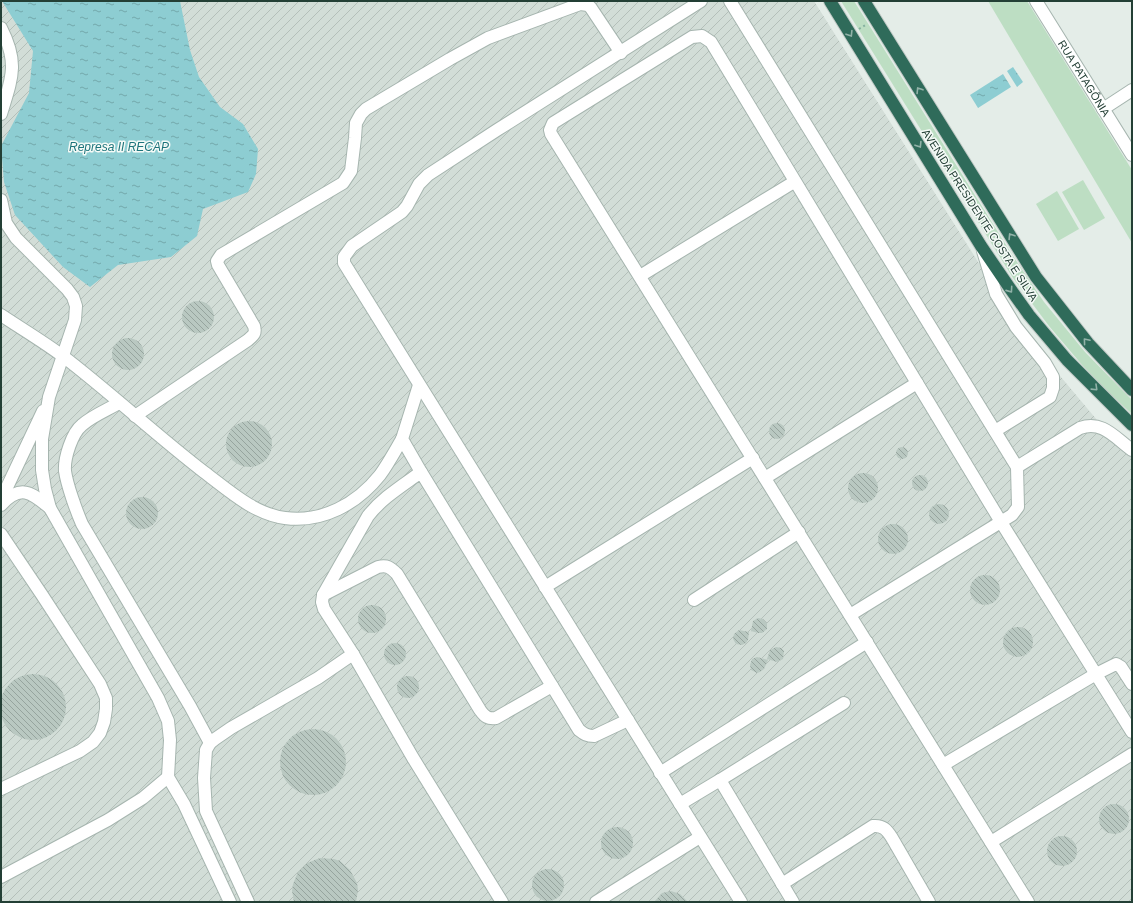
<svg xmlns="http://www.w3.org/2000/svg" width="1133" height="903" font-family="Arial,sans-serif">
<defs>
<pattern id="industrial-furrows" width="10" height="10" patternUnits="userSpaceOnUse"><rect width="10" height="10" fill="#d2ddd7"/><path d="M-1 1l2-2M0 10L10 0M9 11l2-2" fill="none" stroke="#b4bfb9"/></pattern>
<pattern id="water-ripples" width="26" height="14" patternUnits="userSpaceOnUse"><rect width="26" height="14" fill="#8dcdd2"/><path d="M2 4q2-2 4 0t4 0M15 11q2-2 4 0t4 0" fill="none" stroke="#73a8ab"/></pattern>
<pattern id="building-back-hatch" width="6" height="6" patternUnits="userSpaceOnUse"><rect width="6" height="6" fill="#b9c8c1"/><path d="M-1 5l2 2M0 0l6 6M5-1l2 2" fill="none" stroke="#96a49e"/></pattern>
</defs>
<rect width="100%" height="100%" fill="#e4ede8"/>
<!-- industrial -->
<path fill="url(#industrial-furrows)" d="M1 1H814L1019 327 1123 451 1132 458V902H1Z"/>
<!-- grass -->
<g fill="#bddec3">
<path d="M841 1H854L1011 253 1044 302 1085 352 1132 400V414L1107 391 1083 366 1049 326 1013 278Z"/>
<path d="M988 1H1027L1132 170V243Z"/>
<path d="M1083 180 1105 218 1084 230 1062 192Z"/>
<path d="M1057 191 1079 229 1058 241 1036 204Z"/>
</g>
<!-- water -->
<g fill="url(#water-ripples)">
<path d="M2 1H180L190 50 199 77 220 107 243 124 258 149 256 174 248 192 203 209 197 236 171 257 118 265 90 287 63 267 15 215 4 182 1 146 29 93 33 51Z"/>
<path d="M1013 67 1023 82 1017 87 1007 71Z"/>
<path d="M1003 74 1011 87 978 108 970 95Z"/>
</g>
<!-- building -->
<g fill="url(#building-back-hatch)">
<circle cx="198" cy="317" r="16"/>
<circle cx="128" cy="354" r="16"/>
<circle cx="249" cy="444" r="23"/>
<circle cx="777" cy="431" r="8"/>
<circle cx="902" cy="453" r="6"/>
<circle cx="863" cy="488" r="15"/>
<circle cx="920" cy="483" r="8"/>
<circle cx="142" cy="513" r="16"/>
<circle cx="939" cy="514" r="10"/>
<circle cx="893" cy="539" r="15"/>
<circle cx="985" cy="590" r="15"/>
<circle cx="372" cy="619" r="14"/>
<path d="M758 618 763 619 767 623V629L762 633H758L751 631 753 621Z"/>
<circle cx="1018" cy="642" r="15"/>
<path d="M739 630 749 632 748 640 746 643 742 645 736 644 733 639 734 634Z"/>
<circle cx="395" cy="654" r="11"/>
<path d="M776 647 781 648 784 651 783 659 777 662 767 659 770 650Z"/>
<path d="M757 657 768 660 764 669 760 672 757 673 751 670 750 665 752 659Z"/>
<circle cx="33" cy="707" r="33"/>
<circle cx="408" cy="687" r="11"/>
<circle cx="313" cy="762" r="33"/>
<circle cx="1114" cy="819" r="15"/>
<circle cx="617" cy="843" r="16"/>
<circle cx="1062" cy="851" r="15"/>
<path d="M320 858 334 859 340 861 350 870 357 883 358 890 356 902H294L292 891 293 884 298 872 307 863Z"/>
<circle cx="548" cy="885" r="16"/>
<path d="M671 891 680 894 688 902H654L662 893Z"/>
</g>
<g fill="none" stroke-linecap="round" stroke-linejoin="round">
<!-- minor casing -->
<g stroke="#a6b5af" stroke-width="14">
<g id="minor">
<path d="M701 1 497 130 428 175 419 184 407 206 402 212 352 246 344 257V263L741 902"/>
<path d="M730 1 1017 467 1018 507 1012 515 850 615"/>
<path id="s1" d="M1036 1 1132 155"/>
<path d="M1 28C19 63 12 78 1 114"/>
<path d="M1103 109 1132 90"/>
<path d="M1 200 6 223 16 238 67 289 73 297 76 306 75 320 49 397 42 439V470L45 489 50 508 158 698 168 721 170 740 168 777 184 804 230 902"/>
<path d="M983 251 996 294 1016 327 1045 363 1053 377V388L1050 397 995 431"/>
<path d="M640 276 794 182"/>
<path d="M1 315C22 329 44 342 64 357 112 394 156 435 204 472 228 490 254 514 285 518 322 523 357 504 380 475 388 464 395 451 402 439"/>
<path d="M419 385 402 439 421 472"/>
<path d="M119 403C107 410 92 416 82 425 72 433 64 458 65 471 67 485 76 510 82 524L190 706 210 743"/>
<path d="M135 416 248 340C254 335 256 333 254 326L218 265 217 261 221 255 343 183 351 171 355 138 356 123 361 114 366 109 450 59 488 38 580 4 588 5 591 8 621 53"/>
<path d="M1017 467 1080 428C1103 420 1115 438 1132 450"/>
<path d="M765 478 917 383"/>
<path d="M1 500 43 411"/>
<path d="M1 505C20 484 31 492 50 508"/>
<path d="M1 534 42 595 100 684 106 698V709L104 722 100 733 93 742 80 751 1 789"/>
<path d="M545 587 753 458"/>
<path d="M323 595 378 567C387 565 390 567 397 574L480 710C485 717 488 719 496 718L552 686"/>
<path d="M694 600 799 532"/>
<path d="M353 654 413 758 502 902"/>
<path d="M943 765 1096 674 1116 664 1121 667 1132 684"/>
<path d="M660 773 867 642"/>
<path d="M720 780 844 703"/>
<path d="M680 804 720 780 793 902"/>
<path d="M991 842 1132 754"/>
<path d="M1 877 108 820 143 798 168 777"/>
<path d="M782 884 873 826C883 825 887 830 892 838L929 902"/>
<path d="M248 902 206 811 204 778 206 750 210 743 215 739 231 728 318 678 353 654 324 609 322 602 323 595 368 516C382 498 402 486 421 472L579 730C584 734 587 736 594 736L628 720"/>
<path d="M596 902 700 837"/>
<path d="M1028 902 551 134 550 130 553 123 692 37 702 36 711 42 1001 522 1132 732"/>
</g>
</g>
<!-- highway casing -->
<g stroke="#c1c9c6" stroke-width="14">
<g id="highway">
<path d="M830 1 981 246 1009 287 1029 315 1067 360 1132 425"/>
<path d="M864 1 1036 277 1088 343 1132 390"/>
</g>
</g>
<!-- path -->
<path stroke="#85b19f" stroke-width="2" stroke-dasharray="2 3" stroke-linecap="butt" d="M859 29 867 24"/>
<!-- minor -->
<use href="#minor" stroke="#fff" stroke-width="12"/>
<!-- highway -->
<use href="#highway" stroke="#2f6b5a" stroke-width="12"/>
</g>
<!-- one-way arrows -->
<defs><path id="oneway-chevron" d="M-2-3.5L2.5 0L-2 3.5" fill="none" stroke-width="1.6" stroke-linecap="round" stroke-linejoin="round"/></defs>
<g stroke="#92b2a8">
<use href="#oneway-chevron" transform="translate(850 34) rotate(58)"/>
<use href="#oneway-chevron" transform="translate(919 90) rotate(-122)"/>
<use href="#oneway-chevron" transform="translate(919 145) rotate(58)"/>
<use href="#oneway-chevron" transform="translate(1011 236) rotate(-122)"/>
<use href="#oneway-chevron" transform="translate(1010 290) rotate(55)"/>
<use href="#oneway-chevron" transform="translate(1086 341) rotate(-130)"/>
<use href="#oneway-chevron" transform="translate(1095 388) rotate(44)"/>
</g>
<g text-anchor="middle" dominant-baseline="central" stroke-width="3" stroke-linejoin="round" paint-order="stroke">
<!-- street labels -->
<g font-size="11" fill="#233f35" stroke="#f5faf7">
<text stroke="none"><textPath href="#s1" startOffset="91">RUA PATAGÔNIA</textPath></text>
<text transform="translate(980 215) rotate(57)">AVENIDA PRESIDENTE COSTA E SILVA</text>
</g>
<!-- water labels -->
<g font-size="12" font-style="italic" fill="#1d747b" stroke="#f5faf7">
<text x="119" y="147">Represa II RECAP</text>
</g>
</g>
<!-- border -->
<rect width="1133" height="903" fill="none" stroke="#233f35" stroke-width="4"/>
</svg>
